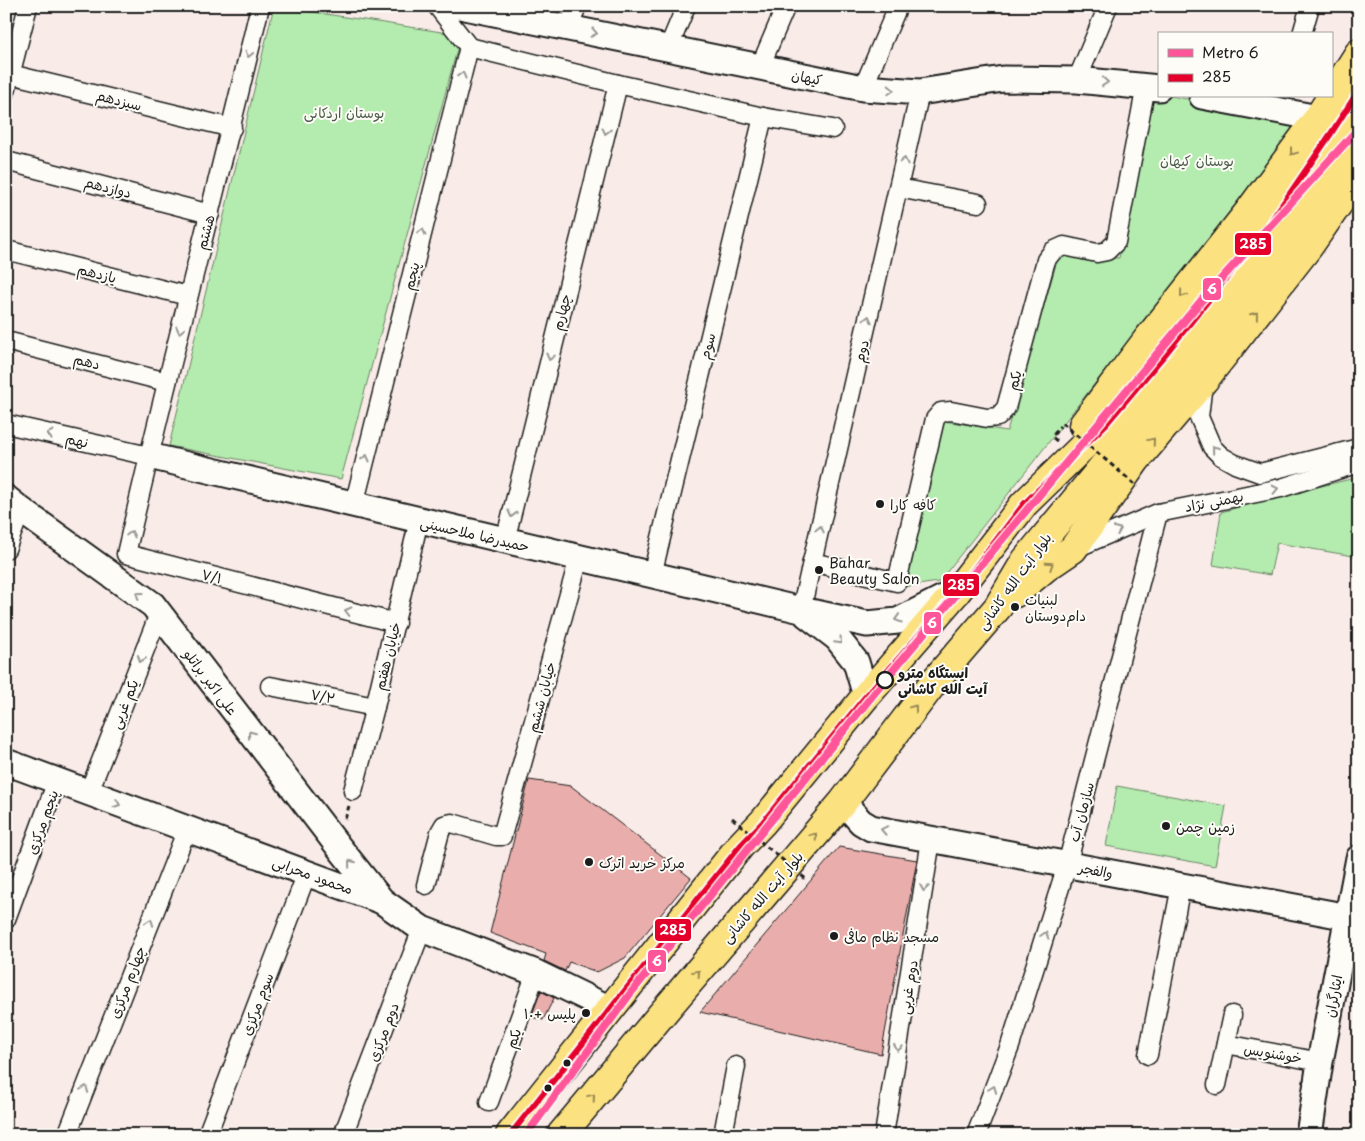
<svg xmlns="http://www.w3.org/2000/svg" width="1365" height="1141" font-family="'Playpen Sans','Playpen Sans Arabic',sans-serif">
<rect width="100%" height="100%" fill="#f9ece8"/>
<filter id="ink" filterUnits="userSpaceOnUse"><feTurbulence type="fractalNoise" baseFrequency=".02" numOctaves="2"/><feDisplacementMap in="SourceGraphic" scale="10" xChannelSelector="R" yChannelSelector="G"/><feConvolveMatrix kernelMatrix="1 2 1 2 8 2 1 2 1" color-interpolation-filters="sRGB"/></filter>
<g filter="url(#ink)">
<!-- green -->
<g fill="#b4ebae" stroke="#688465">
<path d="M274 6 461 35 341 479 169 446Z"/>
<path d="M1152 93 1159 96H1171L1302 120 939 582 903 587 944 421 1007 431 1059 254 1119 258Z"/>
<path d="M1359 477V557L1277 543 1270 575 1213 565 1221 512 1272 498Z"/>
<path d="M1117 786 1226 806 1215 866 1106 846Z"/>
</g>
<!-- building -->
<g fill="#e9aeac" stroke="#1c1c1c">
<path d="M529 780 571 786 691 878 625 958 597 972 569 962 565 971 544 961 546 954 490 933Z"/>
<path d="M839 847 917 860 881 1054 700 1012Z"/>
<path d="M541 991 554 998 543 1020 531 1017Z"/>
</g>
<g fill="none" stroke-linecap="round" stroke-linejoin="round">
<!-- street casing -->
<g stroke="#1c1c1c" stroke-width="21">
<g id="street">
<path d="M260 6C217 189 168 371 126 554L396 623"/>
<path d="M437 6 469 47 618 84 763 117 833 129"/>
<path d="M568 28 577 6"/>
<path d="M1302 34 1310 6"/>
<path d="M668 49 686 6"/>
<path d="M760 67 786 6"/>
<path d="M6 73 232 128"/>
<path d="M1077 80 1108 6"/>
<path d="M863 88 898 6"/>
<path d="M6 91 28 6"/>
<path d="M6 161 210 214"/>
<path d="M898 188 978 203"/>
<path d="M6 250 188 296"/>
<path d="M6 341 167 382"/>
<path d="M1203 383 1199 417 1212 447 1221 456 1235 464 1260 473 1359 448"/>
<path d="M6 424 149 456"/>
<path d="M354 505 469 47"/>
<path d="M505 541 618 84"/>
<path d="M1076 548 1158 513 1281 488 1359 463"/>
<path d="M6 549 21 510"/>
<path d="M812 562 897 582 935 419 941 412 951 411 987 418 998 417 1006 408 1046 260 1053 251 1064 246 1097 253 1107 251 1116 242 1146 86"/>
<path d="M652 575 763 117"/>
<path d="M801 610 920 92"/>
<path d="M270 686 375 707"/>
<path d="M353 791 375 707 419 520"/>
<path d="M88 794 159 614"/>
<path d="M426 885 440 832 444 825 452 823 496 836H502L579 558"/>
<path d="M6 919 57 781"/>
<path d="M1226 1044 1320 1062"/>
<path d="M1148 1055 1181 886"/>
<path d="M1217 1085 1232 1015"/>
<path d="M489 1102 536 973"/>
<path d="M67 1135 187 829"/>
<path d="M207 1135 307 873"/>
<path d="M343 1135 422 929"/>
<path d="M723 1135 736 1066"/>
<path d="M884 1135 931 840"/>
<path d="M976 1135 1010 1046 1067 865 1158 513"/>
</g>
</g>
<!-- secondary casing -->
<g stroke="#1c1c1c" stroke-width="29">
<g id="secondary">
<path d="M460 6 863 88 920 92 1003 79 1077 80 1159 88"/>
<path d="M1202 96 1318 118"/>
<path d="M149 456 801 610 867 624 898 621 955 592"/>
<path d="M6 498 21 510 153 605 338 846 382 901"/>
<path d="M807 615 837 638 856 662 866 696"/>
<path d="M6 762 382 901 422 929 536 973 610 1009"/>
<path d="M843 802 861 822 871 828 1359 919"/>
<path d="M1309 1135 1320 1062 1359 858"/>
</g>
</g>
<!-- primary casing -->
<g stroke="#1c1c1c" stroke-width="31">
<g id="primary">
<path d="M1083 425 1147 340 1247 214 1318 118 1359 53"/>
<path d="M1015 593 1045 568 1073 549 1136 460 1204 380 1309 246 1359 174"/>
<path d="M510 1135 740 846 763 822 866 696 957 591 1024 504 1106 424 1166 353 1267 227 1332 132 1359 90"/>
<path d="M561 1135 661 1015 843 802 937 678 998 607 1026 560 1200 349 1292 229 1359 133"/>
</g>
</g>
<!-- path -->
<g stroke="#1c1c1c" stroke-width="3" stroke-dasharray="5 4" stroke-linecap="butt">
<path d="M1057 441 1052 437 1060 426"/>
<path d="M345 819 349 806"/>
</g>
<!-- street -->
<use href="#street" stroke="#fdfcf7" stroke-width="18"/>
<!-- secondary -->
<use href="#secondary" stroke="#fdfcf7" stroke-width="25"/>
<!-- primary -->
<use href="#primary" stroke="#fbe180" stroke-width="28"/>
<!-- path-bridge -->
<g stroke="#1c1c1c" stroke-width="3" stroke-dasharray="5 4" stroke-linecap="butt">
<path d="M1062 423 1138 487"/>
<path d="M732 818 807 880"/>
</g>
<!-- bus-1 casing -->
<g stroke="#fdfcf7" stroke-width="10">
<path id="bus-1" d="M510 1135 740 846 763 822 866 696 957 591 1024 504 1106 424 1166 353 1267 227 1332 132 1359 90"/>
</g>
<!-- bus-1 -->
<use href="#bus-1" stroke="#e4002b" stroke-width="6"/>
<!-- metro-1 casing -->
<g stroke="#fdfcf7" stroke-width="11">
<path id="metro-1" d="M526 1135 630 994 885 680 1201 301 1359 128"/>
</g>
<!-- metro-1 -->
<use href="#metro-1" stroke="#f59" stroke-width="8"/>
</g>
<!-- one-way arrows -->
<defs><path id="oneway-chevron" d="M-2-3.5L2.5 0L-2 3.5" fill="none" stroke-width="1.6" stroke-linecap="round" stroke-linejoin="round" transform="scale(1.25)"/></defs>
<g stroke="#989794">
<use href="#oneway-chevron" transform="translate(594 33) rotate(12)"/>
<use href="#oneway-chevron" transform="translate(249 54) rotate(103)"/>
<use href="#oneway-chevron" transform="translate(462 75) rotate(-76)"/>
<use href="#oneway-chevron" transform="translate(1105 82) rotate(5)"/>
<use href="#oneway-chevron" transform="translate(891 90) rotate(3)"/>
<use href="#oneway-chevron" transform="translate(606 131) rotate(104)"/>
<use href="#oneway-chevron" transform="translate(904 161) rotate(-77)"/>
<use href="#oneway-chevron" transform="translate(422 232) rotate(-76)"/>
<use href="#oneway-chevron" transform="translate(868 319) rotate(-77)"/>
<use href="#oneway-chevron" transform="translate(180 330) rotate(104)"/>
<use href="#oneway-chevron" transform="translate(550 357) rotate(104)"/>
<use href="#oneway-chevron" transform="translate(50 434) rotate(-167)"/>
<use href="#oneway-chevron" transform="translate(1215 449) rotate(-129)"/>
<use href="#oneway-chevron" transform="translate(366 458) rotate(-76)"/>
<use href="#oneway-chevron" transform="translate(1275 489) rotate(-12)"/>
<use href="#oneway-chevron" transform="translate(512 514) rotate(104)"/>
<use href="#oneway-chevron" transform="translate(820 529) rotate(-77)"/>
<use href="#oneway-chevron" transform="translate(1118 530) rotate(-23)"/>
<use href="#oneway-chevron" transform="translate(131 534) rotate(-77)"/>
<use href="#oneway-chevron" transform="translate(139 595) rotate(-144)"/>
<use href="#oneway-chevron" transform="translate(348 611) rotate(-166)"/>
<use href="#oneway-chevron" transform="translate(898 619) rotate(163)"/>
<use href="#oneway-chevron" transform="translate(839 641) rotate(47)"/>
<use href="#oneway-chevron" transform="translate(141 659) rotate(112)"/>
<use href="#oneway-chevron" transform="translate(251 734) rotate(-128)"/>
<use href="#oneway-chevron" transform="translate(117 804) rotate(20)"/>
<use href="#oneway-chevron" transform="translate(884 830) rotate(-169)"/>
<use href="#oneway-chevron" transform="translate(351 863) rotate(-129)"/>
<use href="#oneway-chevron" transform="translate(924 888) rotate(99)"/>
<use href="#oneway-chevron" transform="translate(150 922) rotate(-69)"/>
<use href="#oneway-chevron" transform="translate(1045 935) rotate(-72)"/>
<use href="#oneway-chevron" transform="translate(898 1048) rotate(99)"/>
<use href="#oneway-chevron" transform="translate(85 1089) rotate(-69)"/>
<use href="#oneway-chevron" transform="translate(993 1089) rotate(-69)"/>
</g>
<g stroke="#978853">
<use href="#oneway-chevron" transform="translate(1293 152) rotate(127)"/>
<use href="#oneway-chevron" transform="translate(1183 294) rotate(128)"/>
<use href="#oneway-chevron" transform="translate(1255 315) rotate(-52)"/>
<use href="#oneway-chevron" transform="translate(1152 441) rotate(-50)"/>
<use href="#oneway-chevron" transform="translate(1050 565) rotate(-34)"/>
<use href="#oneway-chevron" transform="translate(914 708) rotate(-53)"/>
<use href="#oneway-chevron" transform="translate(814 836) rotate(-50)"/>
<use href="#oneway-chevron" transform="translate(697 973) rotate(-49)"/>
<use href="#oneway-chevron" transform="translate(592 1097) rotate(-50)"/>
</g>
</g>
<!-- markers -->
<g fill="#1c1c1c" stroke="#fdfcf7" stroke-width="2">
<circle cx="880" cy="504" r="5"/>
<circle cx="819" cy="570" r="5"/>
<circle cx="1015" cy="607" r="5"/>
<circle cx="1166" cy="826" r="5"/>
<circle cx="589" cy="862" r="5"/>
<circle cx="834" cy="936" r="5"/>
<circle cx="586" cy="1013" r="5"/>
<circle cx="567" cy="1063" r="4.5"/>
<circle cx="548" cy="1088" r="4.5"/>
</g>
<circle fill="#fdfcf7" stroke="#1c1c1c" stroke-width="2.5" cx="885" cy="680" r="8"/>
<g text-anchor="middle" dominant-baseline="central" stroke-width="4" stroke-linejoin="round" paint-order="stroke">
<!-- street labels -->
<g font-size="14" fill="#1c1c1c" stroke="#fdfcf7">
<text transform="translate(807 77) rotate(11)">کیهان</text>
<text transform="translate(119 100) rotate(14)">سیزدهم</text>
<text transform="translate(108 187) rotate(14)">دوازدهم</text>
<text transform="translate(205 232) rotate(-75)">هشتم</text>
<text transform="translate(97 273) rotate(14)">یازدهم</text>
<text transform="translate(411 276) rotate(-76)">پنجم</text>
<text transform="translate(561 312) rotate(-76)">چهارم</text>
<text transform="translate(707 346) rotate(-76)">سوم</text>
<text transform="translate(861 351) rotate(-77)">دوم</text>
<text transform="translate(87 361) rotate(14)">دهم</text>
<text transform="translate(1014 380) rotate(-75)">یکم</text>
<text transform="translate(77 440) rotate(13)">نهم</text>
<text transform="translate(1214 501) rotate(-11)">بهمنی نژاد</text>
<text transform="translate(475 534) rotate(13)">حمیدرضا ملاحسینی</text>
<text transform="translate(212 576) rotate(14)">۷/۱</text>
<text transform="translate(1014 581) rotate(-54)">بلوار آیت الله کاشانی</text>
<text transform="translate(387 656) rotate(-76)">خیابان هفتم</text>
<text transform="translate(211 682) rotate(53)">علی اکبر براتلو</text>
<text transform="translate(323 696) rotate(11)">۷/۲</text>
<text transform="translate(541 697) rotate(-75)">خیابان ششم</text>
<text transform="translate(124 704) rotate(-68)">یکم غربی</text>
<text transform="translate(1081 812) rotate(-75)">سازمان آب</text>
<text transform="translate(42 822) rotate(-70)">پنجم مرکزی</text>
<text transform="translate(1096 870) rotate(11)">والفجر</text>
<text transform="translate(313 875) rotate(20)">محمود محرابی</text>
<text transform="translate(762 897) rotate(-49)">بلوار آیت الله کاشانی</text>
<text transform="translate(127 982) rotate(-69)">چهارم مرکزی</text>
<text transform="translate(908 987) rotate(-81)">دوم غربی</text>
<text transform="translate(1333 996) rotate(-79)">ایثارگران</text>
<text transform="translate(257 1004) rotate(-69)">سوم مرکزی</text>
<text transform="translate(383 1032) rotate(-69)">دوم مرکزی</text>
<text transform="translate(513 1038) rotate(-70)">یکم</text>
<text transform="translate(1273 1053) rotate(10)">خوشنویس</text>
</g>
<!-- park labels -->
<g font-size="14" fill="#4a5a48" stroke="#fdfcf7">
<text x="344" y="112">بوستان اردکانی</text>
<text x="1197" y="160">بوستان کیهان</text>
</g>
<!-- poi labels -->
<g font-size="14" fill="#1c1c1c" stroke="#fdfcf7" text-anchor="start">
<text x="890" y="504">کافه کارا</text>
<text x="829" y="562">Bahar<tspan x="829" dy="16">Beauty Salon</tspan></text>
<text x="1025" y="599">لبنیات<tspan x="1025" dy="16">دام‌دوستان</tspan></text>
<text x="1176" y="826">زمین چمن</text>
<text x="599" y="862">مرکز خرید اترک</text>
<text x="844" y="936">مسجد نظام مافی</text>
<text x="576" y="1013" text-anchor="end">پلیس +۱۰</text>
</g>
<!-- stop labels -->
<g font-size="14" font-weight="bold" fill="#1c1c1c" stroke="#fdfcf7" text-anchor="start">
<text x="898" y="672">ایستگاه مترو<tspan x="898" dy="16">آیت الله کاشانی</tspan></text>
</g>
</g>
<g stroke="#fdfcf7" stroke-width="2">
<rect x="1234" y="232" width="38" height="24" rx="5" fill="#e4002b"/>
<rect x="1202" y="277" width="20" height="24" rx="5" fill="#f59"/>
<rect x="942" y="573" width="38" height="24" rx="5" fill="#e4002b"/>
<rect x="923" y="611" width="19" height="24" rx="5" fill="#f59"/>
<rect x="654" y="918" width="38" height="24" rx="5" fill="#e4002b"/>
<rect x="647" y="949" width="20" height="24" rx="5" fill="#f59"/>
</g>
<g font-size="14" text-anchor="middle" font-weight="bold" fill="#fff">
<text x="1253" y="249">285</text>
<text x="1212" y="294">6</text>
<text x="961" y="590">285</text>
<text x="932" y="628">6</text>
<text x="673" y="935">285</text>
<text x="657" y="966">6</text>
</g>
<!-- margin -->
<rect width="1365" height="1141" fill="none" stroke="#fdfcf7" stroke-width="25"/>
<rect x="12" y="12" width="1340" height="1116" fill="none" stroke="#1c1c1c" stroke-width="2" filter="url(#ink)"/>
<!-- legend -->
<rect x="1158" y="32" width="175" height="65" fill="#fdfcf7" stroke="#a3a29f"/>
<rect x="1168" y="49" width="25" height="8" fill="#ff5599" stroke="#a3a29f"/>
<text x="1202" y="58" font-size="15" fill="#1c1c1c">Metro 6</text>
<rect x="1168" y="74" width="25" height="8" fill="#e4002b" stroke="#a3a29f"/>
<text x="1202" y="82" font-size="15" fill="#1c1c1c">285</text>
</svg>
